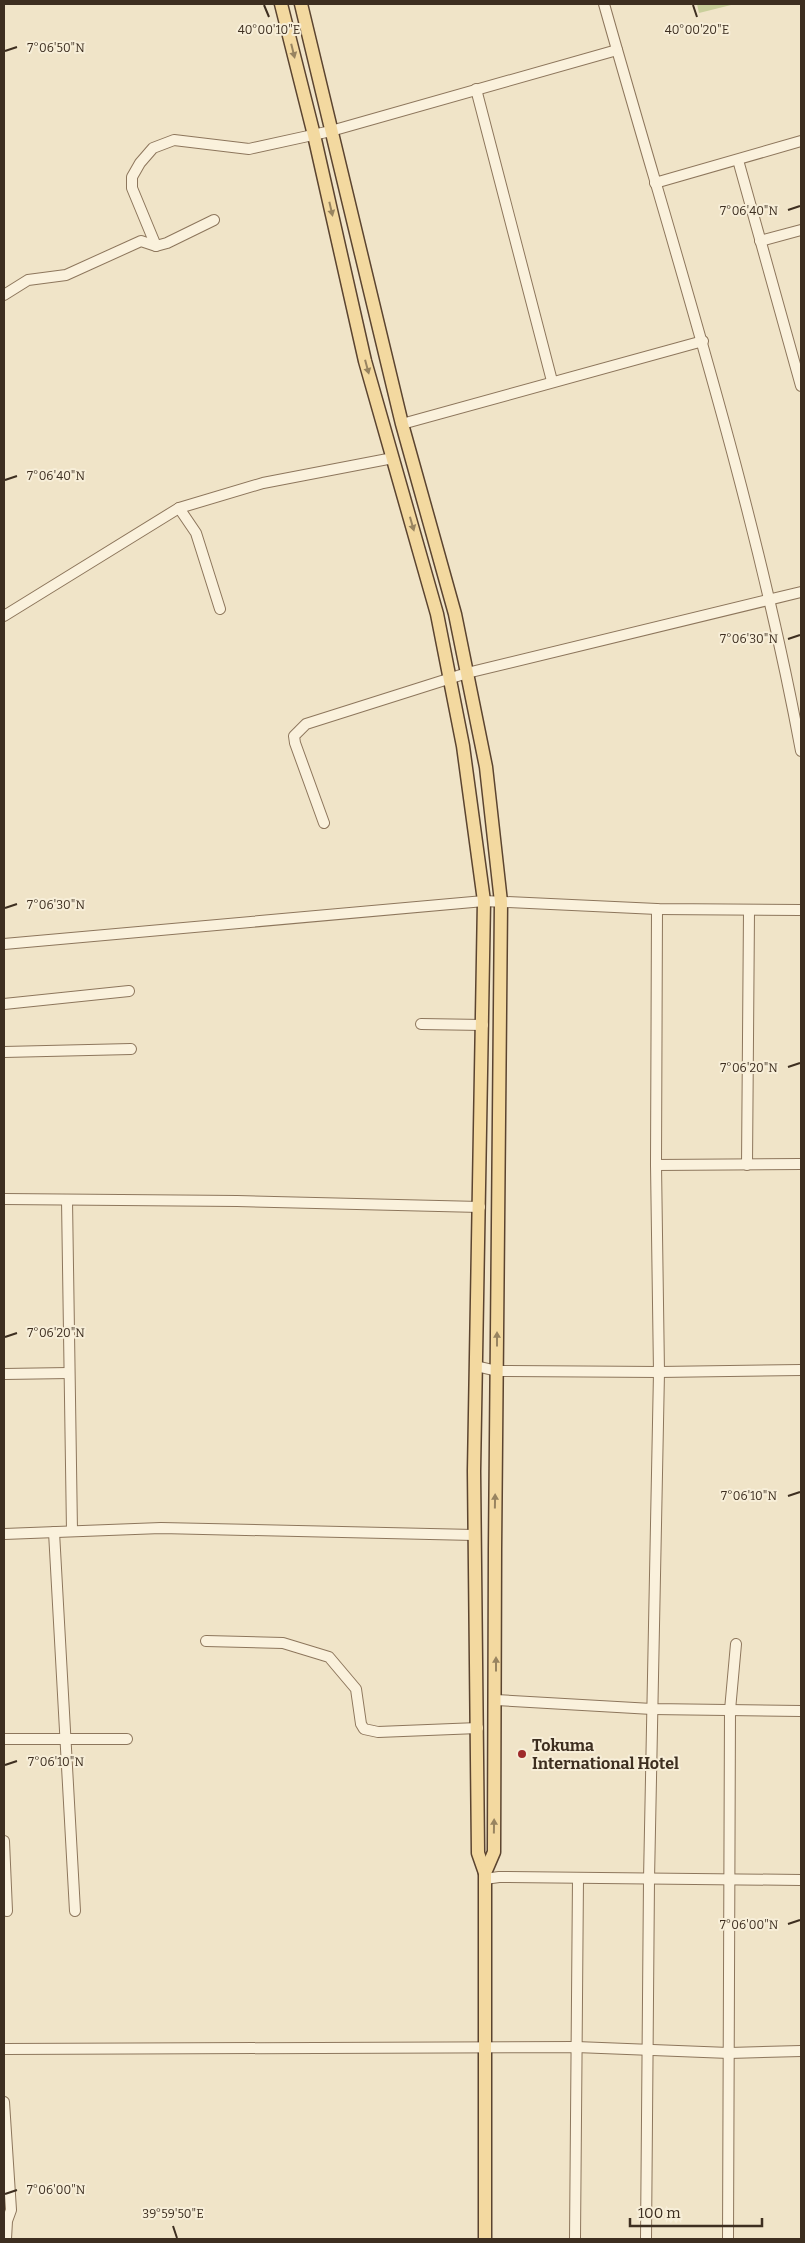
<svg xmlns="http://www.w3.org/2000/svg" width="805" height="2243" font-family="Bitter,serif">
<rect width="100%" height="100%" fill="#f0e4c8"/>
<!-- pitch -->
<path fill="#c9cf9b" d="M697 4H735L699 13Z"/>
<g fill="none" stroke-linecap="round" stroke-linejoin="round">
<!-- minor casing -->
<g stroke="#8d765c" stroke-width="12">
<g id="minor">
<path d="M604 4C674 252 754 497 801 751"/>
<path d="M476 89 552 381"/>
<path d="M738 160 801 386"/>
<path d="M655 183 801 141"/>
<path d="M760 241 801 230"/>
<path d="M156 246 132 188V177L140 163 153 148 174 140 249 149 331 131 617 50"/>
<path d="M4 295 28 280 66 275 141 241 156 246 167 243 214 220"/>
<path d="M402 424 703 341"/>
<path d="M179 508 196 533 220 609"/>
<path d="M4 616 179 508 263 483 393 458"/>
<path d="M324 823 295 743 294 736 306 724 467 673 801 592"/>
<path d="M4 944 484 901 657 909 801 910"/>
<path d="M4 1004 129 991"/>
<path d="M421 1024 483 1025"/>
<path d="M4 1052 131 1049"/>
<path d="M656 1165 801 1164"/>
<path d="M747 1165 749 911"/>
<path d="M4 1199 237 1201 480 1207"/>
<path d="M67 1200 72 1531"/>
<path d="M476 1366 497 1371 659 1372 801 1370"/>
<path d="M4 1374 69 1373"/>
<path d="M54 1532 75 1911"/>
<path d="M4 1534 161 1528 474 1535"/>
<path d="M206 1641 283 1643 329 1657 356 1689 361 1724 364 1729 378 1732 478 1728"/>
<path d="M496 1700 652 1709 801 1711"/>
<path d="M4 1739H127"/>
<path d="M4 1841 7 1911"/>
<path d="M485 1879 499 1877 801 1880"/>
<path d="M4 2049 576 2047 729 2053 801 2051"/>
<path d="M4 2102 11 2210 7 2221 6 2239"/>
<path d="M575 2239 578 1878"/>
<path d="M646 2239 649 1880 659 1372 656 1165 657 909"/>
<path d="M728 2239 730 1710 736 1644"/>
</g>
</g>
<!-- major casing -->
<g stroke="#5b4430" stroke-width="15">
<g id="major">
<path d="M281 4 314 135 365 361 437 614 463 746 484 901 474 1471 478 1853 485 1873V2239"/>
<path d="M301 4 402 424 455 614 486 767 501 902 495 1550 494 1852 485 1873"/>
</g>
</g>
<!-- minor -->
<use href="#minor" stroke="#faf1dc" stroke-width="10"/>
<!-- major -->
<use href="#major" stroke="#f3d9a0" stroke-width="12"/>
</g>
<!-- one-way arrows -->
<defs><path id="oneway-solid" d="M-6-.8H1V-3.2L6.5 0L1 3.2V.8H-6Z" transform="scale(1.25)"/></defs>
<g fill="#988460">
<use href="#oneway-solid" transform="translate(293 51) rotate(76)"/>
<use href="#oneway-solid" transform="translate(331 209) rotate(77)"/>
<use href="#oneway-solid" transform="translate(367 367) rotate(75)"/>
<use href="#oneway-solid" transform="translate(412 524) rotate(74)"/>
<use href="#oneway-solid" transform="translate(497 1339) rotate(-90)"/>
<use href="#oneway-solid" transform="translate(495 1501) rotate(-89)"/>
<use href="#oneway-solid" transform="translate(496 1664) rotate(-90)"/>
<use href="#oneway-solid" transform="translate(494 1826) rotate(-89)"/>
</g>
<!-- ticks -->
<path fill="none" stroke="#3d2e20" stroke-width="2" d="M264 5 269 17M693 5 697 17M5 51 17 47M788 210 800 206M5 480 17 476M788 639 800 635M5 908 17 904M788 1067 800 1063M5 1337 17 1333M788 1496 800 1492M5 1765 17 1761M788 1924 800 1920M5 2194 17 2190M173 2226 177 2238"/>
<!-- markers -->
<circle fill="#9e2a2b" stroke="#f7eed8" stroke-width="2" cx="522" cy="1754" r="5"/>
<g text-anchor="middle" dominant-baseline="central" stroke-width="4" stroke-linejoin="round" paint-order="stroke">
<!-- poi labels -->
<g font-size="16" font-weight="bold" fill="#3d2e20" stroke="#f7eed8" text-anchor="start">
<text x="532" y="1745">Tokuma<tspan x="532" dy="18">International Hotel</tspan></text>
</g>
</g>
<g font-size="12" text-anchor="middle" fill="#3d2e20" stroke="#f7eed8" stroke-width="4" stroke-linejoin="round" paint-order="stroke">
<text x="269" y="34">40°00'10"E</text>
<text x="697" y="34">40°00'20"E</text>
<text x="56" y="52">7°06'50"N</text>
<text x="749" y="215">7°06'40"N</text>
<text x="56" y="480">7°06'40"N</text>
<text x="749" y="643">7°06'30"N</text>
<text x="56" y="909">7°06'30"N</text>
<text x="749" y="1072">7°06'20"N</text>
<text x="56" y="1337">7°06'20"N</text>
<text x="749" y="1500">7°06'10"N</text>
<text x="56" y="1766">7°06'10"N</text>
<text x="749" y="1929">7°06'00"N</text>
<text x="56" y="2194">7°06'00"N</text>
<text x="173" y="2218">39°59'50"E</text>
</g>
<!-- border -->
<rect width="805" height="2243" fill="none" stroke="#3d2e20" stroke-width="10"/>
<!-- scale -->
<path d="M630 2218v8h132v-8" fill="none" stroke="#3d2e20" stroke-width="2.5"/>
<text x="638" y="2218" font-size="15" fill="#3d2e20" stroke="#f7eed8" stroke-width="4" paint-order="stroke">100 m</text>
</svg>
